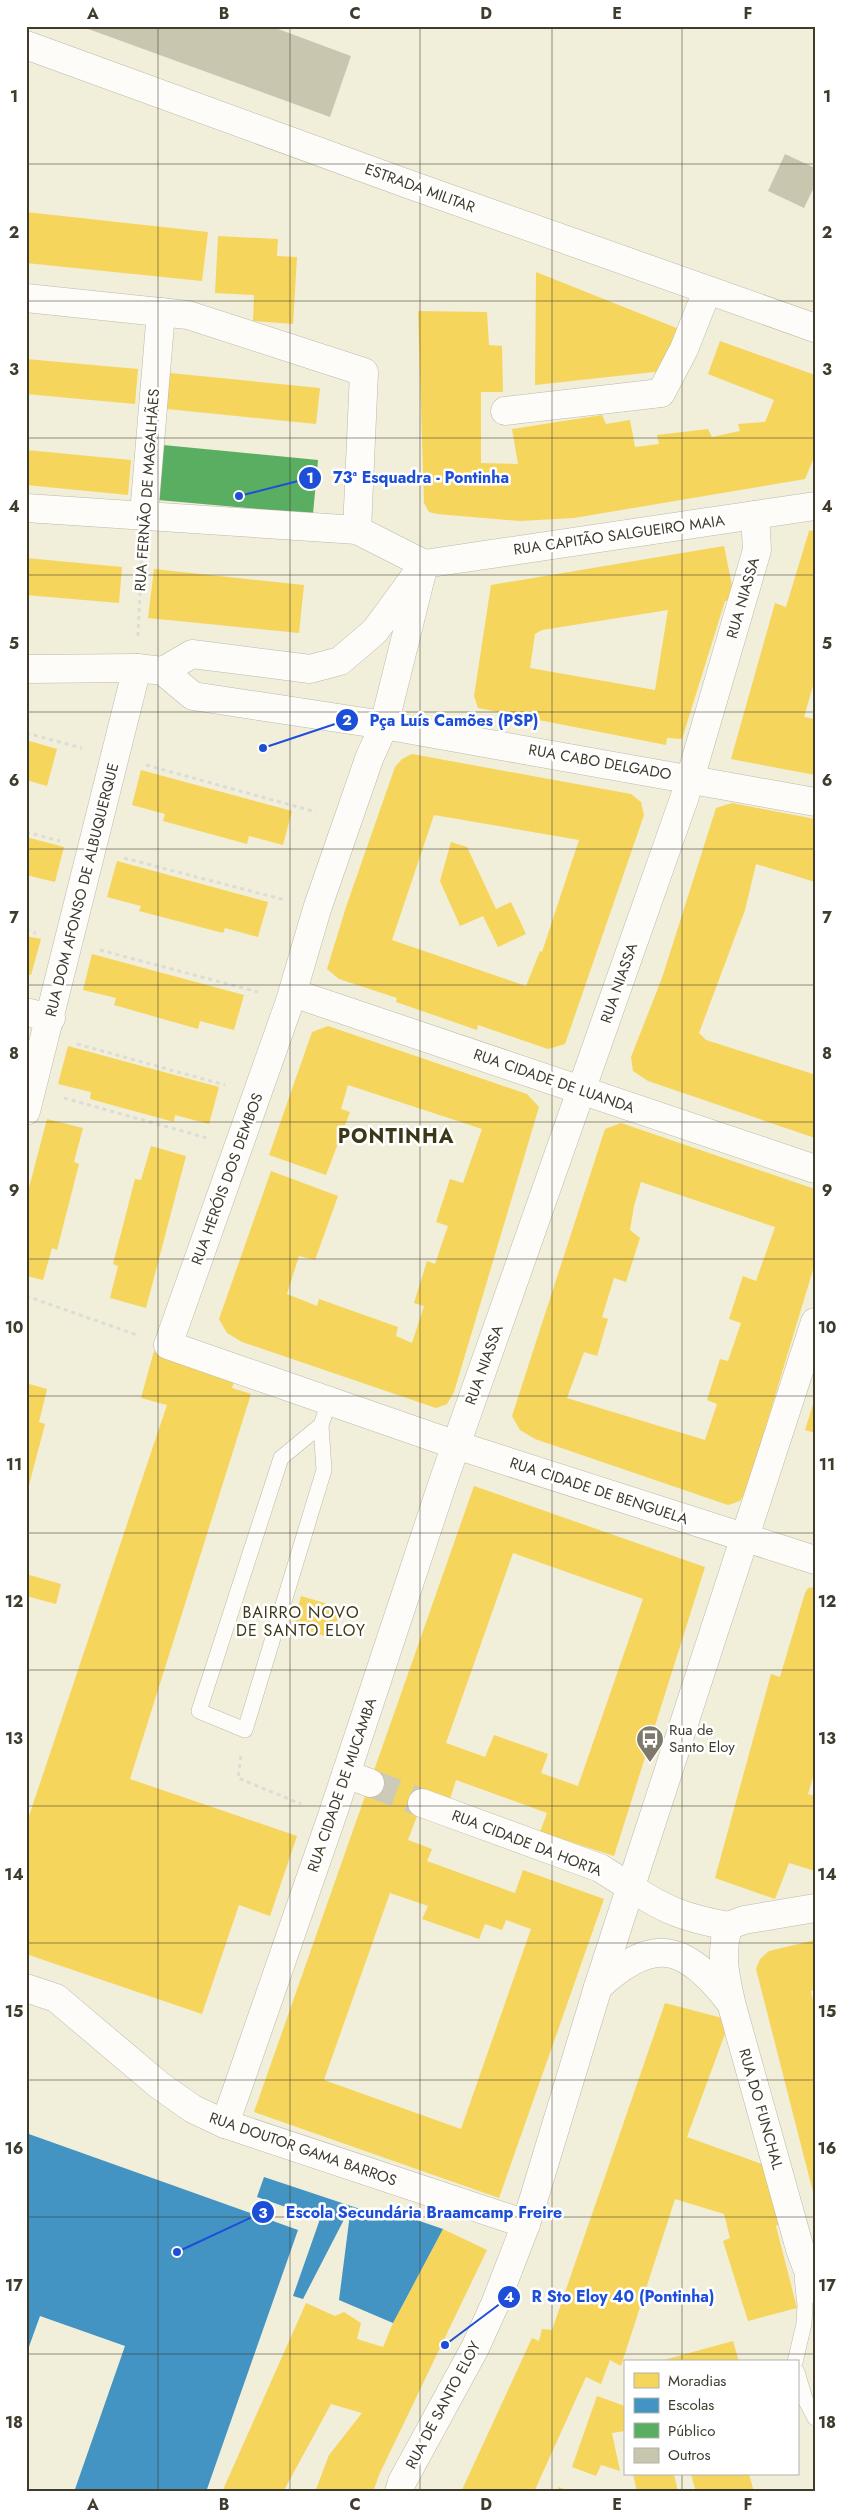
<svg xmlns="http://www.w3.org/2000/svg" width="841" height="2518" font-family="Jost,sans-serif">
<rect width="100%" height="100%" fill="#f1eeda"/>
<!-- homes -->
<g fill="#f6d55c" fill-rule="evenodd">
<path d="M26 212 208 232 202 281 26 263Z"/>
<path d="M218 236 278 239 277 256 297 257 293 324 253 321 254 295 215 293Z"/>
<path d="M536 272 679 329 663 371 535 385Z"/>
<path d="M418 311 487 312 489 345 502 346 503 392H481V463L518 464 512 429 602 415 606 424 630 420 635 447 659 444 657 435 708 429 712 437 740 431 738 424 765 422 774 400 708 374 720 341 815 375V455L805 479 574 518 520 521 437 514 429 512 424 503Z"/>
<path d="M26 359 138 369 135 404 26 394Z"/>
<path d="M170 373 320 388 316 424 167 409Z"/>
<path d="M26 450 131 460 128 495 26 485Z"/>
<path d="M815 530V679L804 717 815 719V775L731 759 775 603 786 607 809 531Z"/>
<path d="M724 546 735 600 725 601 682 739 667 738 666 745 478 708 474 696 491 585ZM668 610 655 690 530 668 535 634 542 630Z"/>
<path d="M26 558 122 567 119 603 26 595Z"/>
<path d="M154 569 304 585 299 633 148 618Z"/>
<path d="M26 740 57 749 47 786 26 780Z"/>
<path d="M412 754 631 794 641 802 644 815 565 1044 548 1049 478 1025 477 1030 396 1002 397 998 339 979 327 969 346 907 395 767 402 759ZM434 815 579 840 542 952 540 951 526 986 392 940Z"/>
<path d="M141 770 292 811 283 845 249 836 247 844 163 821 165 814 132 805Z"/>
<path d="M732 803 815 819V882L756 864 745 910 699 1033 706 1040 813 1074 815 1071V1138L648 1081 633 1071 631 1057 662 978 716 808Z"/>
<path d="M26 837 64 847 55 882 26 875Z"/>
<path d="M451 842 467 847 496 909 511 902 526 934 498 947 483 916 460 926 440 881Z"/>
<path d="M117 861 268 902 258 937 225 928 223 933 139 911 141 906 107 897Z"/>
<path d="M26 936 41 939 31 975 26 974Z"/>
<path d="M92 954 244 995 234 1030 200 1021 198 1029 114 1005 116 998 83 990Z"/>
<path d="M328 1026 527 1094 539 1107 454 1392 447 1404 436 1408 242 1342 227 1333 219 1319 271 1171 338 1196 315 1260 299 1256 287 1294 317 1306 319 1299 398 1327 396 1336 412 1343 424 1306 414 1303 427 1261 435 1264 448 1226 436 1222 450 1179 463 1183 482 1129 348 1085 341 1109 350 1112 326 1175 269 1155 312 1032Z"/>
<path d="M68 1046 219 1087 209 1124 175 1115 174 1122 90 1099 91 1092 58 1084Z"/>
<path d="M47 1119 83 1128 74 1162 79 1164 57 1250 52 1248 43 1280 26 1276V1199Z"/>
<path d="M621 1123 815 1189V1263L747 1489 740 1501 728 1505 535 1439 520 1430 512 1416 605 1129ZM641 1182 775 1227 756 1281 743 1276 729 1319 741 1323 728 1361 720 1359 707 1400 717 1404 705 1440 567 1398 584 1352 597 1356 608 1319 602 1317 614 1278 626 1282 640 1238 630 1230 634 1206Z"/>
<path d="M151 1146 186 1156 146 1308 110 1298 118 1266 113 1264 135 1179 141 1180Z"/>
<path d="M154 1351 235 1379 232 1388 251 1394 130 1779 297 1836 270 1916 239 1905 202 2014 26 1954V1825L167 1405 141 1398Z"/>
<path d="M26 1383 47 1389 39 1422 45 1424 27 1493Z"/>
<path d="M814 1401H815V1433L805 1430Z"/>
<path d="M474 1486 705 1567 614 1856 540 1832 547 1813 456 1780 450 1799 422 1803 408 1840 432 1849 427 1861 515 1893 523 1870 604 1899 499 2198 254 2112ZM513 1553 643 1599 578 1786 541 1773 548 1754 494 1735 485 1757 446 1743ZM390 1893 428 1906 422 1919 479 1939 485 1924 502 1930 506 1920 531 1929 461 2129 324 2080Z"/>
<path d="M26 1574 61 1584 56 1604 26 1596Z"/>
<path d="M815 1587V1771L808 1794 815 1796V1871L789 1863 775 1899 715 1878 771 1674 780 1677 805 1593 808 1588Z"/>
<path d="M301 1596 341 1608 333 1638 293 1627Z"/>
<path d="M815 1940V1990L811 1991 815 2010 814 2196 756 1969 760 1959 769 1951Z"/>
<path d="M665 2003 730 2020 687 2137 765 2165 782 2223 776 2226 797 2308 748 2321 723 2241 730 2238 724 2214 675 2199 621 2366 610 2360 601 2384 586 2377 534 2492H461L532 2338 539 2341 542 2329 552 2330Z"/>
<path d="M443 2229 487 2250 379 2475 373 2492H315L329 2455 362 2413 331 2404 283 2492H222L306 2303 335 2316 344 2312 361 2323 357 2339 383 2347 393 2323Z"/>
<path d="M733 2341 739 2362H660V2361Z"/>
<path d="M597 2396 625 2406V2431L612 2433 620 2471 601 2465 596 2476 572 2467Z"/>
<path d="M633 2474H674L678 2492H637Z"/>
<path d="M691 2474H749L754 2492H696Z"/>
<path d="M559 2487 571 2492H557Z"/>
</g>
<!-- schools -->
<g fill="#4393c3">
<path d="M26 2133 298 2230 206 2492H74L125 2346 40 2316 26 2355Z"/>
<path d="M264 2177 390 2219 393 2212 443 2229 393 2323 339 2300 351 2206 303 2299 293 2296 320 2219 257 2197Z"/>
</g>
<!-- public -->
<path fill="#5aae61" d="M163 445 318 460 313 514 158 500Z"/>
<!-- building -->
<g fill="#c9c6b0">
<path d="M80 26H270L351 56 330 117Z"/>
<path d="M785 154 815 168V185L804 208 768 191Z"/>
</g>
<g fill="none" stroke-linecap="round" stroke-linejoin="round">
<!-- street-tunnel -->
<path stroke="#cdcab8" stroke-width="28" stroke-dasharray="28 14" stroke-linecap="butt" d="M370 1783 422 1803"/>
<!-- lane casing -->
<g stroke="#bbb9a9" stroke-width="16">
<g id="lane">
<path d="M321 1425 281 1458 199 1711 245 1730 324 1470 321 1425 329 1402"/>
<path d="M795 2362 804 2324 805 2305 802 2277"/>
<path d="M797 2372 805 2399 815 2418"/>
</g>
</g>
<!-- street casing -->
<g stroke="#bbb9a9" stroke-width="29">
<g id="street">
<path d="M26 298 188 315 364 372 357 530"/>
<path d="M505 411 661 393 684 349 707 291"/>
<path d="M26 508 357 530 424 564 384 725 369 759 317 909 290 1001 168 1345 456 1445 815 1560"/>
<path d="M144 514 161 312"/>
<path d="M293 993 815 1169"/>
<path d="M26 1012 51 1018"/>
<path d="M26 1111 137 668"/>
<path d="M346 1774 370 1783"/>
<path d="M422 1803 600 1868 630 1887"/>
<path d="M26 1988 56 1998 159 2085 193 2109 225 2124 526 2224"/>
<path d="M225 2124 332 1816 444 1479 685 796 757 550 755 515"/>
</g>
</g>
<!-- secondary casing -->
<g stroke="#bbb9a9" stroke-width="29">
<g id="secondary">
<path d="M26 45 408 184 815 328"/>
<path d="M26 669 137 668 163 671 193 696 384 725 815 802"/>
<path d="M163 671 192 654 310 669 340 661 375 631 424 564 815 506"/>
<path d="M630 1887C666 1911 686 1918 728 1926"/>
<path d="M728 1926C720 1955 725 1976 732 2006L800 2249 815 2289"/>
<path d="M728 1926 744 1920 815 1908"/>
<path d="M598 1987C654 1935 685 1944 730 2002"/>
<path d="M399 2492 402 2482 475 2348 495 2304 526 2224 598 1987 815 1322"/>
</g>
</g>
<!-- path -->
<g stroke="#dddcd6" stroke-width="3" stroke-dasharray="4 4" stroke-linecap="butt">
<path d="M138 636 142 550"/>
<path d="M26 733 82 748"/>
<path d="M146 765 316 812"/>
<path d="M26 832 60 841"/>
<path d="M124 858 285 900"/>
<path d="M26 930 36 933"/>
<path d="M100 950 258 992"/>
<path d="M77 1044 225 1085"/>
<path d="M64 1098 207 1138"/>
<path d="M26 1296 137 1335"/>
<path d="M241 1756 238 1778 301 1804"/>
</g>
<!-- lane -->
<use href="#lane" stroke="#fdfcf9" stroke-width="15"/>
<!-- street -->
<use href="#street" stroke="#fdfcf9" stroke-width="28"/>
<!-- secondary -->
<use href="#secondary" stroke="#fdfcf9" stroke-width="28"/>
</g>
<!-- grid -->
<path fill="none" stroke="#3f3c2e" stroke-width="1" stroke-opacity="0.55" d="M158 26V2492M290 26V2492M420 26V2492M552 26V2492M682 26V2362M26 164H815M26 301H815M26 438H815M26 575H815M26 712H815M26 849H815M26 985H815M26 1122H815M26 1259H815M26 1396H815M26 1533H815M26 1670H815M26 1806H815M26 1943H815M26 2080H815M26 2217H815M26 2354H815M682 2474V2492"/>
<!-- icons -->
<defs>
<g id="bus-pin" transform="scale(1.4375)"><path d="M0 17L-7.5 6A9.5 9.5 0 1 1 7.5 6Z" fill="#7d7a6a" stroke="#fff"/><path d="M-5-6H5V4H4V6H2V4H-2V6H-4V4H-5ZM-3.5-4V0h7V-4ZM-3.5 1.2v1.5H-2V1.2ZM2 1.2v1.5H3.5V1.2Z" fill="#fff"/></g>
</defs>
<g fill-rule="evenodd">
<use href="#bus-pin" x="650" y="1739"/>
</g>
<g text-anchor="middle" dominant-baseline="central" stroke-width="5" stroke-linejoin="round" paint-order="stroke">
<!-- street labels -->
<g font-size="15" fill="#3f3c2e" stroke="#fff">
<text transform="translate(420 188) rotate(20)">ESTRADA MILITAR</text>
<text transform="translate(147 490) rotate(-86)">RUA FERNÃO DE MAGALHÃES</text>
<text transform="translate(619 535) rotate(-8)">RUA CAPITÃO SALGUEIRO MAIA</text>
<text transform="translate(743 598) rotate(-74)">RUA NIASSA</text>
<text transform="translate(600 762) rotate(10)">RUA CABO DELGADO</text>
<text transform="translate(82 890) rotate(-76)">RUA DOM AFONSO DE ALBUQUERQUE</text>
<text transform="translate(619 983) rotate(-71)">RUA NIASSA</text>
<text transform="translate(554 1081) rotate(19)">RUA CIDADE DE LUANDA</text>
<text transform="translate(227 1179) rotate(-70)">RUA HERÓIS DOS DEMBOS</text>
<text transform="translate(484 1365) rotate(-70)">RUA NIASSA</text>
<text transform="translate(599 1491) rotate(18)">RUA CIDADE DE BENGUELA</text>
<text transform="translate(342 1785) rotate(-71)">RUA CIDADE DE MUCAMBA</text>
<text transform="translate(527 1843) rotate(21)">RUA CIDADE DA HORTA</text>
<text transform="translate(761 2109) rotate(74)">RUA DO FUNCHAL</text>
<text transform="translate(303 2149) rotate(19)">RUA DOUTOR GAMA BARROS</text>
<text transform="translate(443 2405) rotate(-62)">RUA DE SANTO ELOY</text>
</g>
<!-- poi labels -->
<g font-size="15" fill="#3f3c2e" stroke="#fff" text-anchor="start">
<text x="669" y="1730">Rua de<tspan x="669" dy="17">Santo Eloy</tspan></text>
</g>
<!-- neighbourhood labels -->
<g font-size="16" letter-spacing="1" fill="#3c3717" stroke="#fff">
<text x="301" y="1612">BAIRRO NOVO<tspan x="301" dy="18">DE SANTO ELOY</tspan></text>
</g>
<!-- district labels -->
<g font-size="20" font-weight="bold" letter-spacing="1" fill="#3c3717" stroke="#fff">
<text x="396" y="1136">PONTINHA</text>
</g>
</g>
<!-- callouts -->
<path fill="none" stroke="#1d4ed8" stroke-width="2" d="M239 496L310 478M263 748L347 720M177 2252L263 2212M445 2345L509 2297"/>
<g fill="#1d4ed8" stroke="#fff" stroke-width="2">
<circle cx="239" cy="496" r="5"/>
<circle cx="263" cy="748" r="5"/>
<circle cx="177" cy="2252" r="5"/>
<circle cx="445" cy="2345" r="5"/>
<circle cx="310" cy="478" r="12"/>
<circle cx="347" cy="720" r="12"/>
<circle cx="263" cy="2212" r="12"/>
<circle cx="509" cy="2297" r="12"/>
</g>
<g font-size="15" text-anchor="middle" font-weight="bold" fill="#fff">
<text x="310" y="483">1</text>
<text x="347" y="725">2</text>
<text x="263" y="2218">3</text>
<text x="509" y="2302">4</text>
</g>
<g font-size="16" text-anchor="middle" font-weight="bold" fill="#1d4ed8" stroke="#fff" stroke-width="5" stroke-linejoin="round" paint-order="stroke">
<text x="421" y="483">73ª Esquadra - Pontinha</text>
<text x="454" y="726">Pça Luís Camões (PSP)</text>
<text x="424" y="2218">Escola Secundária Braamcamp Freire</text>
<text x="623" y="2302">R Sto Eloy 40 (Pontinha)</text>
</g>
<!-- border -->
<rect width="841" height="2518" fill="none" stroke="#ffffff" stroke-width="55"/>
<!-- legend -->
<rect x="624" y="2360" width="175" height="115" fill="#ffffff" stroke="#b2b1ab"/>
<rect x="634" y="2373" width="25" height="15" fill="#f6d55c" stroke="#b2b1ab"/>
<text x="668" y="2386" font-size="15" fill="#3f3c2e">Moradias</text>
<rect x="634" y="2398" width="25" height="15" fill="#4393c3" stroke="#b2b1ab"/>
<text x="668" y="2410" font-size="15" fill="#3f3c2e">Escolas</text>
<rect x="634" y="2423" width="25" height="15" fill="#5aae61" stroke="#b2b1ab"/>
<text x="668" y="2436" font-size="15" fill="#3f3c2e">Público</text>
<rect x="634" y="2448" width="25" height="15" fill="#c9c6b0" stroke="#b2b1ab"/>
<text x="668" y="2460" font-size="15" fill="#3f3c2e">Outros</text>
<rect x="28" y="28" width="786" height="2462" fill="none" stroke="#3f3c2e" stroke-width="2"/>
<g font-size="16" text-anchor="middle" font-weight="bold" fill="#3f3c2e">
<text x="93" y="19">A</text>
<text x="224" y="19">B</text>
<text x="355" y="19">C</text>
<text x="486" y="19">D</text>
<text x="617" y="19">E</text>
<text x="748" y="19">F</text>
<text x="14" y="102">1</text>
<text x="827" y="102">1</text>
<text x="14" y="238">2</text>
<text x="827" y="238">2</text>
<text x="14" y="375">3</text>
<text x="827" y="375">3</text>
<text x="14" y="512">4</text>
<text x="827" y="512">4</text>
<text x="14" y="649">5</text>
<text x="827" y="649">5</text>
<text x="14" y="786">6</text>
<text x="827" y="786">6</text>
<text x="14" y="923">7</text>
<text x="827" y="923">7</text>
<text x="14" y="1059">8</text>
<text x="827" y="1059">8</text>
<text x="14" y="1196">9</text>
<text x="827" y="1196">9</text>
<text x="14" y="1333">10</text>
<text x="827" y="1333">10</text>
<text x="14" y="1470">11</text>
<text x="827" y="1470">11</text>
<text x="14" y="1607">12</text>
<text x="827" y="1607">12</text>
<text x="14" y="1744">13</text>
<text x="827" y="1744">13</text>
<text x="14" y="1880">14</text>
<text x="827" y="1880">14</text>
<text x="14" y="2017">15</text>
<text x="827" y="2017">15</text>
<text x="14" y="2154">16</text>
<text x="827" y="2154">16</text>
<text x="14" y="2291">17</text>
<text x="827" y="2291">17</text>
<text x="14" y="2428">18</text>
<text x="827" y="2428">18</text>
<text x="93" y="2510">A</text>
<text x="224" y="2510">B</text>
<text x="355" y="2510">C</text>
<text x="486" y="2510">D</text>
<text x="617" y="2510">E</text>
<text x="748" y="2510">F</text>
</g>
</svg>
